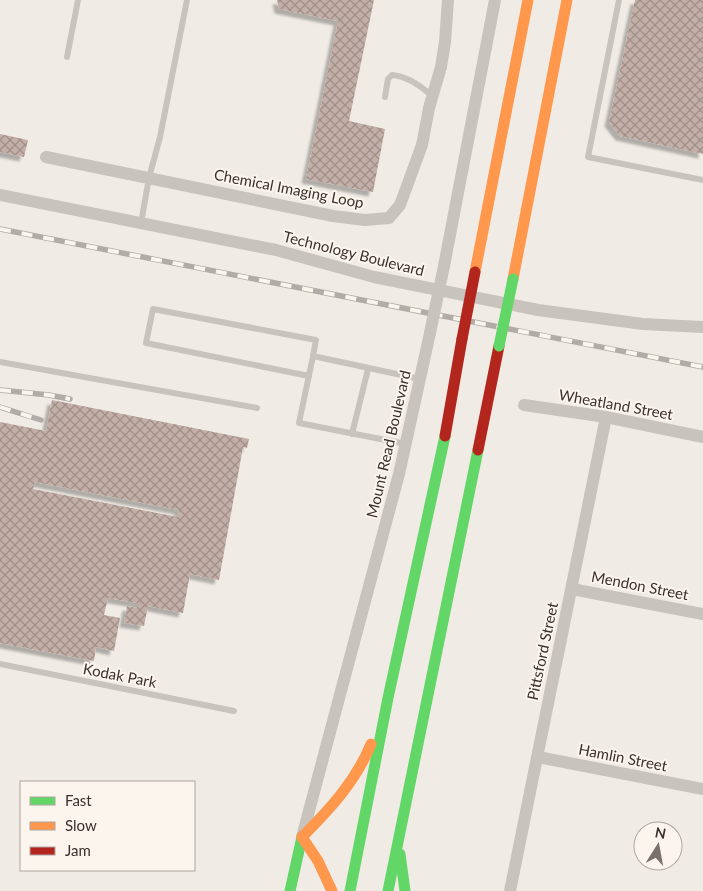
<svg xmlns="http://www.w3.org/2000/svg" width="703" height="891" font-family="Lato,sans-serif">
<defs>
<pattern id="building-cross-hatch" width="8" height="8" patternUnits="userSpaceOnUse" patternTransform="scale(1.25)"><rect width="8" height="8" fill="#c3afa7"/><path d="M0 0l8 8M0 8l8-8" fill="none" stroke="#a08f88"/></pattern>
<filter id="shadow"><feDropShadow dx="-4.5" dy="4.5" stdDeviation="1" flood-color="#0004"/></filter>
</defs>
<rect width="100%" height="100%" fill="#f0ebe5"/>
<!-- building -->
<g fill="url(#building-cross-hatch)" fill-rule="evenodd" filter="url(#shadow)">
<path d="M277 0H374L349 121 385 129 373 192 306 179 338 21 279 9Z"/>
<path d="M635 0H703V154L620 136 609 122Z"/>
<path d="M0 134 28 140 24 157 0 152Z"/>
<path d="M52 400 249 439 247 448 243 447 219 580 190 574 183 613 148 606 144 626 124 623 127 606 137 608V603L108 598 104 615 120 618 114 651 96 647 94 661 0 643V422L46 431ZM35 482 179 510 178 517 33 489Z"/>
</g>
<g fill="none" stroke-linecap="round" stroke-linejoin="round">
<!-- lane -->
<g stroke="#c9c3be" stroke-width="6">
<path d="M619 0 588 157 703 180"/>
<path d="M67 57 78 0"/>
<path d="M385 97 388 79 392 75C406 76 421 86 432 96"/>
<path d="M141 223 149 178 160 137 187 0"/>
<path d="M0 362 257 408"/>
<path d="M309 376 146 343 153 309 316 340 313 356"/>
<path d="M352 434 368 369"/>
<path d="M406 444 299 423 313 356 420 379"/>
<path d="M0 664 234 711"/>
</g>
<!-- street -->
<g stroke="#c9c3be" stroke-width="12">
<path d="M46 157 333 216 365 220 389 218 400 205 422 145 429 108 441 67 445 42 448 0"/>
<path d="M0 195 276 250 374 277 538 310 643 324 703 327"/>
<path d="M444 266 495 0"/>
<path d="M524 405 606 417 703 437"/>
<path d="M572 589 703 614"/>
<path d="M538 757 703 789"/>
<path d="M302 837 399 474 430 333"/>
<path d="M510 891 606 417"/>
</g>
<!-- fast -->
<g stroke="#63d668" stroke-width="11">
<path d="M400 854 405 891"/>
<path d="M290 891 302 837"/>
<path d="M350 891 388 698 445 436"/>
<path d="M388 891 478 450"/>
</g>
<!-- slow -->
<g stroke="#ff974d" stroke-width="11">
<path d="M475 272 528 0"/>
<path d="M513 279 567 0"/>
<path d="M302 837C330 809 356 781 371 744"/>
<path d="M302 837 318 861 332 891"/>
</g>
<!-- jam -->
<g stroke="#b3261e" stroke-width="11">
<path d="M445 436 462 339"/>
<path d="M478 450 499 346"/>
</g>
<!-- rail casing -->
<g stroke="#b1aca8" stroke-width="5.5">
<g id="rail">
<path d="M0 229 703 367"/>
<path d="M0 390 49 395 70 399"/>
<path d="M0 407 41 420"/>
</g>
</g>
<!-- rail -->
<use href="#rail" stroke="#fbf5ee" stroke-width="4" stroke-dasharray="11" stroke-linecap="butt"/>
<!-- street-bridge -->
<path stroke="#c9c3be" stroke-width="12" d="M430 333 444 266"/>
<!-- fast-bridge -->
<path stroke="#63d668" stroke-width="11" d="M499 346 513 279"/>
<!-- jam-bridge -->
<path stroke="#b3261e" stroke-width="11" d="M462 339 475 272"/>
</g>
<g text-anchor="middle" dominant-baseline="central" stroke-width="4" stroke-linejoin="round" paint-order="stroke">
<!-- street labels -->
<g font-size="15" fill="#3b302b" stroke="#fbf5ee">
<text transform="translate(289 188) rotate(11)">Chemical Imaging Loop</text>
<text transform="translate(354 253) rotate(14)">Technology Boulevard</text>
<text transform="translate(616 404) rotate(10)">Wheatland Street</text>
<text transform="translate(388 444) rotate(-77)">Mount Read Boulevard</text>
<text transform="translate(640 585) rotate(11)">Mendon Street</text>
<text transform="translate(542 651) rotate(-78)">Pittsford Street</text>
<text transform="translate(120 675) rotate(11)">Kodak Park</text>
<text transform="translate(623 757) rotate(11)">Hamlin Street</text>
</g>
</g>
<!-- legend -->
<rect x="20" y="781" width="175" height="90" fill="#fbf5ee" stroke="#aea6a0"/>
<rect x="30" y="797" width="25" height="8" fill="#63d668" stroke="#aea6a0"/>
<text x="65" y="806" font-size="15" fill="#3b302b">Fast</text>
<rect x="30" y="822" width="25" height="8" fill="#ff974d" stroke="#aea6a0"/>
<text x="65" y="831" font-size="15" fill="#3b302b">Slow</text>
<rect x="30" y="847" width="25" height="8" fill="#b3261e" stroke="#aea6a0"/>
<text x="65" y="856" font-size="15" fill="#3b302b">Jam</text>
<!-- north arrow -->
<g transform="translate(658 846) rotate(11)"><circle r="24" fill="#fbf5ee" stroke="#aea6a0"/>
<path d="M0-4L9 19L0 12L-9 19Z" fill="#7a716c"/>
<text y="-8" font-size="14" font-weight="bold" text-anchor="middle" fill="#3b302b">N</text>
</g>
</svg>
